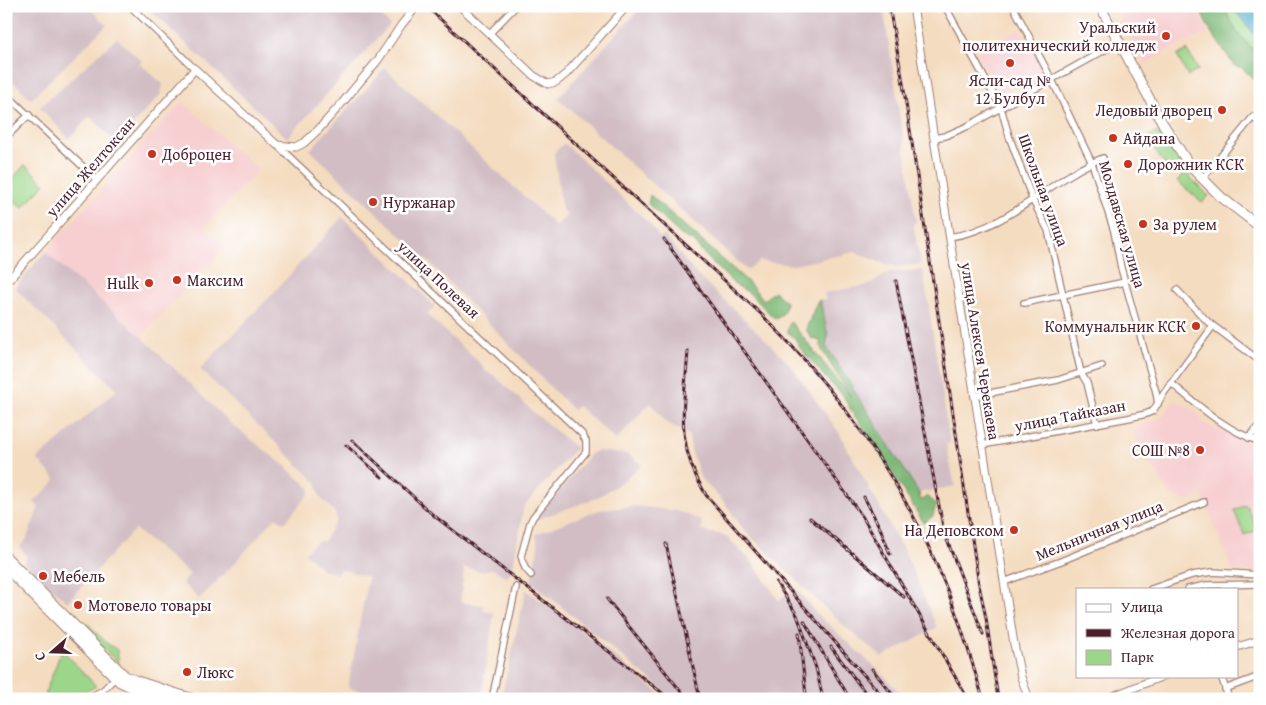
<svg xmlns="http://www.w3.org/2000/svg" width="1266" height="705" font-family="'Gentium Book Plus',serif">
<rect width="100%" height="100%" fill="#fff"/>
<filter id="ink" filterUnits="userSpaceOnUse"><feTurbulence type="fractalNoise" baseFrequency=".02" numOctaves="2"/><feDisplacementMap in="SourceGraphic" scale="10" xChannelSelector="R" yChannelSelector="G"/><feConvolveMatrix kernelMatrix="1 2 1 2 8 2 1 2 1" color-interpolation-filters="sRGB"/></filter>
<filter id="wash" filterUnits="userSpaceOnUse"><feTurbulence type="fractalNoise" baseFrequency=".0096" numOctaves="4" result="noise"/><feDisplacementMap in="SourceGraphic" scale="20" xChannelSelector="R" yChannelSelector="G"/><feGaussianBlur stdDeviation="1.12" result="paint"/><feColorMatrix in="noise" values="0 0 0 0 0 0 0 0 0 0 0 0 0 0 0 0 0 1.4 0 .05"/><feComposite in="paint" operator="in"/></filter>
<g filter="url(#wash)">
<rect width="100%" height="100%" fill="#f4dcc0"/>
<!-- built -->
<g fill="#f7cfd0">
<path d="M1114 6H1195L1208 33 1183 43 1145 64Z"/>
<path d="M1020 28 1043 72 1000 96 977 54Z"/>
<path d="M182 101 258 170 204 227 227 246 141 336 45 252Z"/>
<path d="M1174 401 1192 408 1206 425 1260 445V572L1232 570 1202 495 1187 501 1170 495 1138 445 1133 430 1163 416Z"/>
</g>
<!-- industrial -->
<g fill="#d2bdc5">
<path d="M6 6H87L107 25 31 99 6 74Z"/>
<path d="M146 6H371L390 25 287 138Z"/>
<path d="M642 6H883L916 222 913 224 921 264 896 267 882 263 855 252 794 265 760 261 747 270 558 98Z"/>
<path d="M117 38 142 61 132 72 140 64 163 84 161 94 116 143 90 116 69 139 40 107Z"/>
<path d="M385 68 556 226 567 215 562 210 554 153 564 143 650 224 660 238 664 235 695 273 760 334 792 367 838 431 907 557 937 628 882 657 843 625 744 530 724 502 701 479 691 450 689 435 666 422 650 403 616 440 578 406 573 410 430 263 310 150Z"/>
<path d="M342 217 435 306 427 315 482 365 485 371 495 376 531 410 576 448 524 506 512 571 506 577 493 569 480 571 459 567 464 569 460 602 484 605 483 611 494 613 481 699H393L348 688 368 577 340 569 337 574 323 570 305 553 316 542 324 541 337 520 334 511 320 497 316 482 200 369 277 289Z"/>
<path d="M45 252 141 336 231 424 285 466 310 488 309 494 284 523 276 517 233 565 199 599 182 583 190 574 135 529 67 602 24 563 27 556 19 547 26 540 39 507 34 502 56 480 37 459 117 390 15 288Z"/>
<path d="M923 270 950 443 946 444 955 486 919 493 826 346 828 335 820 300 826 299 824 293 868 285 890 272Z"/>
<path d="M597 451 628 454 642 465 616 486 594 499 535 520 591 453Z"/>
<path d="M634 506 677 511 701 520 702 531 726 536 753 563 779 601 795 587 815 612 881 673 906 699H674L531 582 538 547 536 534 582 516 600 510Z"/>
<path d="M526 590 622 662 666 699H501Z"/>
</g>
<!-- green -->
<g fill="#9cd68a" stroke="#737a5a">
<path d="M1225 6H1238L1237 13 1260 41V57L1236 31 1224 8Z"/>
<path d="M1187 50 1198 70 1188 76 1177 56Z"/>
<path d="M1155 133H1157L1160 135 1183 167 1172 175 1155 150 1149 136Z"/>
<path d="M25 165 45 184 22 208 6 193V186Z"/>
<path d="M1186 173 1209 196 1202 202 1177 181Z"/>
<path d="M1246 505 1257 530 1244 535 1234 510Z"/>
<path d="M76 621 86 622 108 644 117 650 119 664Z"/>
<path d="M62 650 96 686 73 699H50L45 693Z"/>
</g>
<!-- forest -->
<g fill="#7db776" stroke="#646b50">
<path d="M1198 6H1225L1224 8 1236 31 1260 57V85L1242 68 1234 65 1209 29Z"/>
<path d="M650 195 749 283 764 300 774 291 786 302C785 311 783 316 775 319L748 292 734 284 698 248 695 242 681 235 648 204Z"/>
<path d="M820 300 828 335 826 346 919 493 921 501 927 496 936 504 933 516 924 523 858 420 853 414 843 395 830 383 800 348 795 338 787 332 790 321 851 397 822 350 820 341 811 338 806 329 817 302Z"/>
</g>
<!-- water -->
<path fill="#4faacd" stroke="#4c647c" d="M1238 6H1260V41L1237 13Z"/>
</g>
<g filter="url(#ink)">
<g fill="none" stroke-linecap="round" stroke-linejoin="round">
<!-- minor casing -->
<g stroke="#9f7e76" stroke-width="8">
<g id="minor">
<path d="M130 6 195 69"/>
<path d="M945 6 1001 108 1009 136 1033 201 1048 230 1081 373 1087 383 1097 424"/>
<path d="M1013 6 1052 80 1092 163 1114 231 1121 268 1156 392 1158 404"/>
<path d="M489 34 516 6"/>
<path d="M6 94 97 180"/>
<path d="M1256 120 1260 122"/>
<path d="M6 137 29 115"/>
<path d="M934 138 945 136 968 126 1119 42"/>
<path d="M277 145 582 434 586 441V452L533 517 530 523 521 556 525 568 531 575"/>
<path d="M1202 179 1253 117"/>
<path d="M949 237C1010 229 1049 179 1103 158"/>
<path d="M1177 290 1208 322 1260 361"/>
<path d="M1024 303 1125 282"/>
<path d="M1171 383C1199 406 1225 430 1260 442"/>
<path d="M974 396 1058 380 1102 366"/>
<path d="M1249 438 1260 424"/>
<path d="M982 445 1128 418 1146 414 1153 411 1164 393 1213 326"/>
<path d="M1004 582 1061 561 1204 502"/>
<path d="M1151 589 1192 575 1212 572 1260 575"/>
<path d="M1188 589 1207 585 1260 584"/>
<path d="M1221 676 1229 699"/>
<path d="M1225 689 1260 676"/>
<path d="M87 699 103 690 117 676"/>
<path d="M492 699 516 587"/>
</g>
</g>
<!-- tertiary casing -->
<g stroke="#9f7e76" stroke-width="9">
<g id="tertiary">
<path d="M460 6 534 76 548 84 556 82 566 74 627 6"/>
<path d="M913 6 1014 644 1021 677 1029 699"/>
<path d="M6 283 195 69 277 145 296 147 304 143 318 130 343 102 378 60 402 24 417 6"/>
<path d="M1237 647 1260 640"/>
<path d="M1106 699 1163 676"/>
</g>
</g>
<!-- primary casing -->
<g stroke="#9f7e76" stroke-width="11">
<g id="primary">
<path d="M1100 6 1163 124 1190 166 1221 197 1260 227"/>
<path d="M6 557 125 676 137 681 193 699"/>
<path d="M6 568 120 682 133 688 168 699"/>
</g>
</g>
<!-- minor -->
<use href="#minor" stroke="#fff" stroke-width="5.5"/>
<!-- tertiary -->
<use href="#tertiary" stroke="#fff" stroke-width="7"/>
<!-- primary -->
<use href="#primary" stroke="#fff" stroke-width="9"/>
<!-- rail casing -->
<g stroke="#4a1f2b" stroke-width="3">
<g id="rail">
<path d="M426 6 761 314C840 392 905 484 946 587 961 624 972 661 983 699"/>
<path d="M889 6 902 77 979 585 986 618 998 699"/>
<path d="M664 239 862 516 968 699"/>
<path d="M896 281 944 532 983 634"/>
<path d="M688 351C684 408 674 443 706 495L885 699"/>
<path d="M352 440 432 514 670 699"/>
<path d="M346 445 382 477"/>
<path d="M864 497 881 530 890 554"/>
<path d="M810 518 904 597"/>
<path d="M666 544 700 699"/>
<path d="M776 582 797 615 816 668 823 699"/>
<path d="M607 599 687 699"/>
<path d="M804 621 850 699"/>
<path d="M799 633 806 695"/>
<path d="M831 647 870 699"/>
<path d="M872 669 896 699"/>
</g>
</g>
<!-- rail -->
<use href="#rail" stroke="#fff" stroke-width="1" stroke-dasharray="4" stroke-linecap="butt"/>
</g>
</g>
<!-- markers -->
<g fill="#c8321e" stroke="#fff" stroke-width="2">
<circle cx="1166" cy="36" r="5"/>
<circle cx="1010" cy="63" r="5"/>
<circle cx="1222" cy="110" r="5"/>
<circle cx="1113" cy="138" r="5"/>
<circle cx="152" cy="154" r="5"/>
<circle cx="1128" cy="164" r="5"/>
<circle cx="373" cy="202" r="5"/>
<circle cx="1143" cy="224" r="5"/>
<circle cx="177" cy="280" r="5"/>
<circle cx="149" cy="283" r="5"/>
<circle cx="1196" cy="326" r="5"/>
<circle cx="1200" cy="450" r="5"/>
<circle cx="1014" cy="530" r="5"/>
<circle cx="43" cy="576" r="5"/>
<circle cx="78" cy="605" r="5"/>
<circle cx="187" cy="672" r="5"/>
</g>
<g text-anchor="middle" dominant-baseline="central" stroke-width="5" stroke-linejoin="round" paint-order="stroke">
<!-- poi labels -->
<g font-size="16" fill="#4a1f2b" stroke="#fff" text-anchor="start">
<text x="1156" y="27" text-anchor="end">Уральский<tspan x="1156" dy="18">политехнический колледж</tspan></text>
<text x="1010" y="80" text-anchor="middle">Ясли-сад №<tspan x="1010" dy="18">12 Булбул</tspan></text>
<text x="1212" y="110" text-anchor="end">Ледовый дворец</text>
<text x="1123" y="138">Айдана</text>
<text x="162" y="154">Доброцен</text>
<text x="1138" y="164">Дорожник КСК</text>
<text x="383" y="202">Нуржанар</text>
<text x="1153" y="224">За рулем</text>
<text x="187" y="280">Максим</text>
<text x="139" y="283" text-anchor="end">Hulk</text>
<text x="1186" y="326" text-anchor="end">Коммунальник КСК</text>
<text x="1190" y="450" text-anchor="end">СОШ №8</text>
<text x="1004" y="530" text-anchor="end">На Деповском</text>
<text x="53" y="576">Мебель</text>
<text x="88" y="605">Мотовело товары</text>
<text x="197" y="672">Люкс</text>
</g>
<!-- street labels -->
<g font-size="16" fill="#4a1f2b" stroke="#fff">
<text transform="translate(90 167) rotate(-49)">улица Желтоксан</text>
<text transform="translate(1044 190) rotate(70)">Школьная улица</text>
<text transform="translate(1123 224) rotate(74)">Молдавская улица</text>
<text transform="translate(439 279) rotate(43)">улица Полевая</text>
<text transform="translate(981 351) rotate(81)">улица Алексея Черекаева</text>
<text transform="translate(1070 415) rotate(-11)">улица Тайказан</text>
<text transform="translate(1099 530) rotate(-22)">Мельничная улица</text>
</g>
</g>
<!-- margin -->
<rect width="1266" height="705" fill="none" stroke="#fff" stroke-width="25"/>
<!-- legend -->
<rect x="1076" y="588" width="162" height="90" fill="#ffffff" stroke="#b7a5aa"/>
<rect x="1086" y="604" width="25" height="8" fill="#ffffff" stroke="#b7a5aa"/>
<text x="1121" y="612" font-size="15" fill="#4a1f2b">Улица</text>
<rect x="1086" y="629" width="25" height="8" fill="#4a1f2b" stroke="#b7a5aa"/>
<text x="1121" y="638" font-size="15" fill="#4a1f2b">Железная дорога</text>
<rect x="1086" y="650" width="25" height="15" fill="#9cd68a" stroke="#b7a5aa"/>
<text x="1121" y="662" font-size="15" fill="#4a1f2b">Парк</text>
<!-- north arrow -->
<g transform="translate(52 652) rotate(250)" stroke="#ffffff" stroke-width="4" paint-order="stroke">
<path d="M0-4L9 19L0 12L-9 19Z" fill="#4a1f2b"/>
<text y="-8" font-size="14" font-weight="bold" text-anchor="middle" fill="#4a1f2b">С</text>
</g>
</svg>
